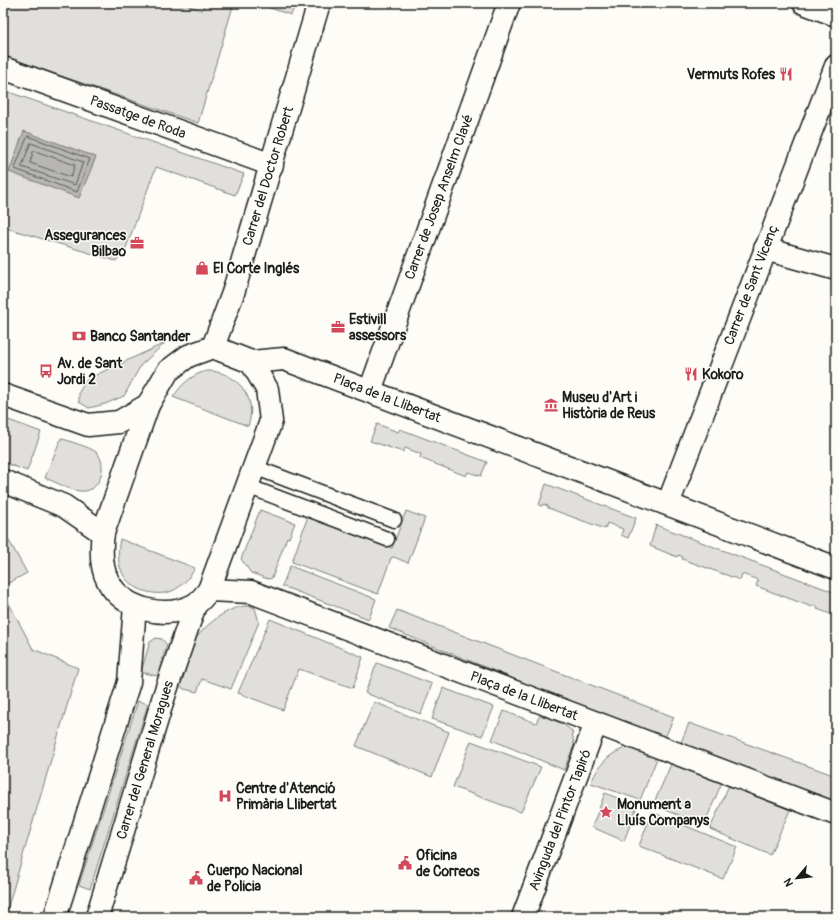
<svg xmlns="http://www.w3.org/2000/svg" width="839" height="920" font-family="Pangolin,sans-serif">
<rect width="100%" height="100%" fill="#fdfcf7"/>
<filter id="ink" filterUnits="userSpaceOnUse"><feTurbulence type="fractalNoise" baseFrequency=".025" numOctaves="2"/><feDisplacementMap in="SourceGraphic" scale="8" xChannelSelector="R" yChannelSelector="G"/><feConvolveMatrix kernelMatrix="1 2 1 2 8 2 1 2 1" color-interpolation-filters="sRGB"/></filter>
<g filter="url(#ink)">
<!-- green -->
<g fill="#e0dfdb" stroke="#7e7e7c">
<path d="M3 3H180L202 10 205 3H234L198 123 3 56Z"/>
<path d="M255 3H289L295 5 291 15Z"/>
<path d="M3 90 244 174 235 195 156 167 126 248 116 261 3 227Z"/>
<path d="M165 343 141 365 124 396 105 404 89 408 79 402V392L87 379Z"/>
<path d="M206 371C235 370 259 397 248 426L173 397C182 384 190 376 206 371Z"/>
<path d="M3 418 41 432 27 471 3 462Z"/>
<path d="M377 424 398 432 400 429 487 462 481 476 468 472 466 476 420 458 421 454 405 448 403 452 370 441Z"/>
<path d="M61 438C70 442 90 447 96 452 109 464 100 494 80 491 69 490 56 482 45 478Z"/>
<path d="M546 484 636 518 628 538 621 535 623 529 607 523 605 529 548 508V506L543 504 542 506 539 505Z"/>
<path d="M260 510 295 523 289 538 287 537 272 578 268 579 251 573 241 559Z"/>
<path d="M406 511 425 518 408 563 394 557 391 558 378 594 292 562 308 516 392 548Z"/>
<path d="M656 525 836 593V616L817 609 818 607 813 605 812 607 756 586 758 580 742 574 740 580 682 559 683 557 678 555 677 557 650 546Z"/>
<path d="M3 536 7 537 27 573 3 586Z"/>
<path d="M120 539 195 568C190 577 182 587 172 591 155 598 128 589 122 572 117 561 118 550 120 539Z"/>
<path d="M290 566 376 599 369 619 282 586Z"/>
<path d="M3 592 33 649 78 668 5 917H3Z"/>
<path d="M250 606 255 608 259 622 231 689 202 679 197 692 184 689 177 684C182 671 186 655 193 643 203 626 230 604 250 606Z"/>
<path d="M397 610 674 717 664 740 389 628Z"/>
<path d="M270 619 363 657 353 688 299 669 283 710 238 693Z"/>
<path d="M156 638 162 639 167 645 157 676 141 672 150 642Z"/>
<path d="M377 663 432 684 421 714 365 693Z"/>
<path d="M443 688 494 707 482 736 432 719Z"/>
<path d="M138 701 148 704 90 889 79 885Z"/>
<path d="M374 702 449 732 432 777 356 746Z"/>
<path d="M504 711 536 723 540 715 563 724 572 731 574 745 564 770 492 740Z"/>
<path d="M689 723 836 776V803L679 747Z"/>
<path d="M471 741 541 767 521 812 453 787Z"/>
<path d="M635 747 658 756 640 800 591 783C599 763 613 748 635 747Z"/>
<path d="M672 762 722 782 704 825 653 805Z"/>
<path d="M729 785 790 810 770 855 710 829Z"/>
<path d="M605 793 637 806 624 841 592 827Z"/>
<path d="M652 812 737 847 723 879 639 846Z"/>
</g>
<!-- water -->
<path fill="#b7b6b2" stroke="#797876" d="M24 131 96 157 79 198 9 172Z"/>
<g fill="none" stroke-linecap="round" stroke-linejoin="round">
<!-- shore -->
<g stroke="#5a5a58" stroke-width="1">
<path d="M28 136 90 159 77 192 15 169Z"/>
<path d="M31 143 83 162 75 185 22 167Z"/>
<path d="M35 151 75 165 71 177 30 163 33 152Z"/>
</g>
<!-- lane casing -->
<g stroke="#1c1c1c" stroke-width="17">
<g id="lane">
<path d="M254 467 394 520"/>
<path d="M247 486 387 539"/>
</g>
</g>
<!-- street casing -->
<g stroke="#1c1c1c" stroke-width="25">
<g id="street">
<path d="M804 3 836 15"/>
<path d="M3 68 272 165"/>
<path d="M765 249 836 269"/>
<path d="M213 347 251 362 267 389 271 421 209 590C205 595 200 602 194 605 166 620 123 610 108 581 100 566 101 548 103 533L148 405 168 371 188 356Z"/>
<path d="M213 347 233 293 319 3"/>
<path d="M251 362 284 359 836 568"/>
<path d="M370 391 509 3"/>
<path d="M3 395 88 425 119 422 148 405"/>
<path d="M3 481 64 506 103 533"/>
<path d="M668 504 836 66"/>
<path d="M209 590 251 592 836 814"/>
<path d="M55 917 129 682 135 606"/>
<path d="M97 917 164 696 195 605"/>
<path d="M523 917 596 723"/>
</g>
</g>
<!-- lane -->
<use href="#lane" stroke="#fdfcf7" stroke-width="14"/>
<!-- street -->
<use href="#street" stroke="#fdfcf7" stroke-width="22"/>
</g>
</g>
<!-- icons -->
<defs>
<g id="restaurant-bare" transform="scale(1.08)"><path d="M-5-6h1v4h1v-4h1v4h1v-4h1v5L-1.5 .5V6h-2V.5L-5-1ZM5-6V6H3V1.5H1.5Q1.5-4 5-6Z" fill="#d1495b" stroke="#fdfcf7" stroke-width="2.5" paint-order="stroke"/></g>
<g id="office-bare" transform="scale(1.08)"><path d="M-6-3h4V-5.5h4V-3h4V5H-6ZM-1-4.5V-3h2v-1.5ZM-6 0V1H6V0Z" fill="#d1495b" stroke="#fdfcf7" stroke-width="2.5" paint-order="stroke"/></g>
<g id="shop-bare" transform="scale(1.08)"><path d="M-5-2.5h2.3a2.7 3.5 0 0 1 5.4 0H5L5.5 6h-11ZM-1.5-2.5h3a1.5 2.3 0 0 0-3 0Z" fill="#d1495b" stroke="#fdfcf7" stroke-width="2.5" paint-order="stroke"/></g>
<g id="bank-bare" transform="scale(1.08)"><path d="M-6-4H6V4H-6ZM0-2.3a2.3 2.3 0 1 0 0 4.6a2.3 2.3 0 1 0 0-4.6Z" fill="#d1495b" stroke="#fdfcf7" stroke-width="2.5" paint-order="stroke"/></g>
<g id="bus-bare" transform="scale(1.08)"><path d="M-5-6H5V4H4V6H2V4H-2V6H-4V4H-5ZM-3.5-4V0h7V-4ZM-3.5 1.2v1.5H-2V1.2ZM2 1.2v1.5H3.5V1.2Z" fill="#d1495b" stroke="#fdfcf7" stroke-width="2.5" paint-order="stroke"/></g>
<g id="museum-bare" transform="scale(1.08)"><path d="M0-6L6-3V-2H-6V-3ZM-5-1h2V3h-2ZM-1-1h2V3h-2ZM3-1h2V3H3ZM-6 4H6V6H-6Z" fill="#d1495b" stroke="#fdfcf7" stroke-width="2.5" paint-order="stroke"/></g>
<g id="hospital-bare" transform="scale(1.08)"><path d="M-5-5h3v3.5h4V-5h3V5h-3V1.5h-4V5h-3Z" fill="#d1495b" stroke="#fdfcf7" stroke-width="2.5" paint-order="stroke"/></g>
<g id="sight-bare" transform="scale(1.08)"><path d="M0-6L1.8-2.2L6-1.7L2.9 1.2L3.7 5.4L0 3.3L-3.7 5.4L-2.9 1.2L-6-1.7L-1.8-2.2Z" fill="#d1495b" stroke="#fdfcf7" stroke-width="2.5" paint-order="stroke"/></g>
<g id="civic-bare" transform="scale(1.08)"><path d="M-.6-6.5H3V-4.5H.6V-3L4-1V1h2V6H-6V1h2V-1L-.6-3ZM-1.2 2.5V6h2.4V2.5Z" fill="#d1495b" stroke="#fdfcf7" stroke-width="2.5" paint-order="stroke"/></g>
</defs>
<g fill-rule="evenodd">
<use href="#restaurant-bare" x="786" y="74"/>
<use href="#office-bare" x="137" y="243"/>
<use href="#shop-bare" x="202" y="268"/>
<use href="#office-bare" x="338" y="327"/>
<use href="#bank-bare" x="79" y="336"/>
<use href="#bus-bare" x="46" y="371"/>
<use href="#restaurant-bare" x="691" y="374"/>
<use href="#museum-bare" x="551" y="405"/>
<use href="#hospital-bare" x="225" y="796"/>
<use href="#sight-bare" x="606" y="812"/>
<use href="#civic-bare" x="405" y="863"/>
<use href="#civic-bare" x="196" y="878"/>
</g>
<g text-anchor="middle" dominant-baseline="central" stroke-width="3" stroke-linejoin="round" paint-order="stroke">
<!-- poi labels -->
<g font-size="14" font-weight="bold" fill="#1c1c1c" stroke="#fdfcf7" text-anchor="start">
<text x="775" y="74" text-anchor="end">Vermuts Rofes</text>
<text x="126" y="235" text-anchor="end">Assegurances<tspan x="126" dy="16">Bilbao</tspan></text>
<text x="213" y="268">El Corte Inglés</text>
<text x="349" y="319">Estivill<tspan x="349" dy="16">assessors</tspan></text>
<text x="90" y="336">Banco Santander</text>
<text x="57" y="363">Av. de Sant<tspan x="57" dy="16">Jordi 2</tspan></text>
<text x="702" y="374">Kokoro</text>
<text x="562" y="397">Museu d'Art i<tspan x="562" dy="16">Història de Reus</tspan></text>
<text x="236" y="788">Centre d'Atenció<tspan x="236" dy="16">Primària Llibertat</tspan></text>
<text x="617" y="804">Monument a<tspan x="617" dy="16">Lluís Companys</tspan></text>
<text x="416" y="855">Oficina<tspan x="416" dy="16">de Correos</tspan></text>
<text x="207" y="870">Cuerpo Nacional<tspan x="207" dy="16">de Policia</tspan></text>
</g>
<!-- street labels -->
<g font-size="14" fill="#1c1c1c" stroke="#fdfcf7">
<text transform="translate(138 117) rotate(20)">Passatge de Roda</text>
<text transform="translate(268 176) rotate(-73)">Carrer del Doctor Robert</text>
<text transform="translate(439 197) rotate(-70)">Carrer de Josep Anselm Clavé</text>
<text transform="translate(751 285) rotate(-69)">Carrer de Sant Vicenç</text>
<text transform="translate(387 398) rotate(21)">Plaça de la Llibertat</text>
<text transform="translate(524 696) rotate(21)">Plaça de la Llibertat</text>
<text transform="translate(145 760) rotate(-73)">Carrer del General Moragues</text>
<text transform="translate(560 820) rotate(-69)">Avinguda del Pintor Tapiró</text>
</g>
</g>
<!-- margin -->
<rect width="839" height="920" fill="none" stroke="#fdfcf7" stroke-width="16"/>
<rect x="8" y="8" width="823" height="904" fill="none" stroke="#1c1c1c" stroke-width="1.5" filter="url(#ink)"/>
<!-- north arrow -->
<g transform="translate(797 878) rotate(242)" stroke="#fdfcf7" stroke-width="3" paint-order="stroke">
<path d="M0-3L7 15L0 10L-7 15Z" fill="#1c1c1c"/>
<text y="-6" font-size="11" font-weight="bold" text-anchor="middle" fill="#1c1c1c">N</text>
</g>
</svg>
